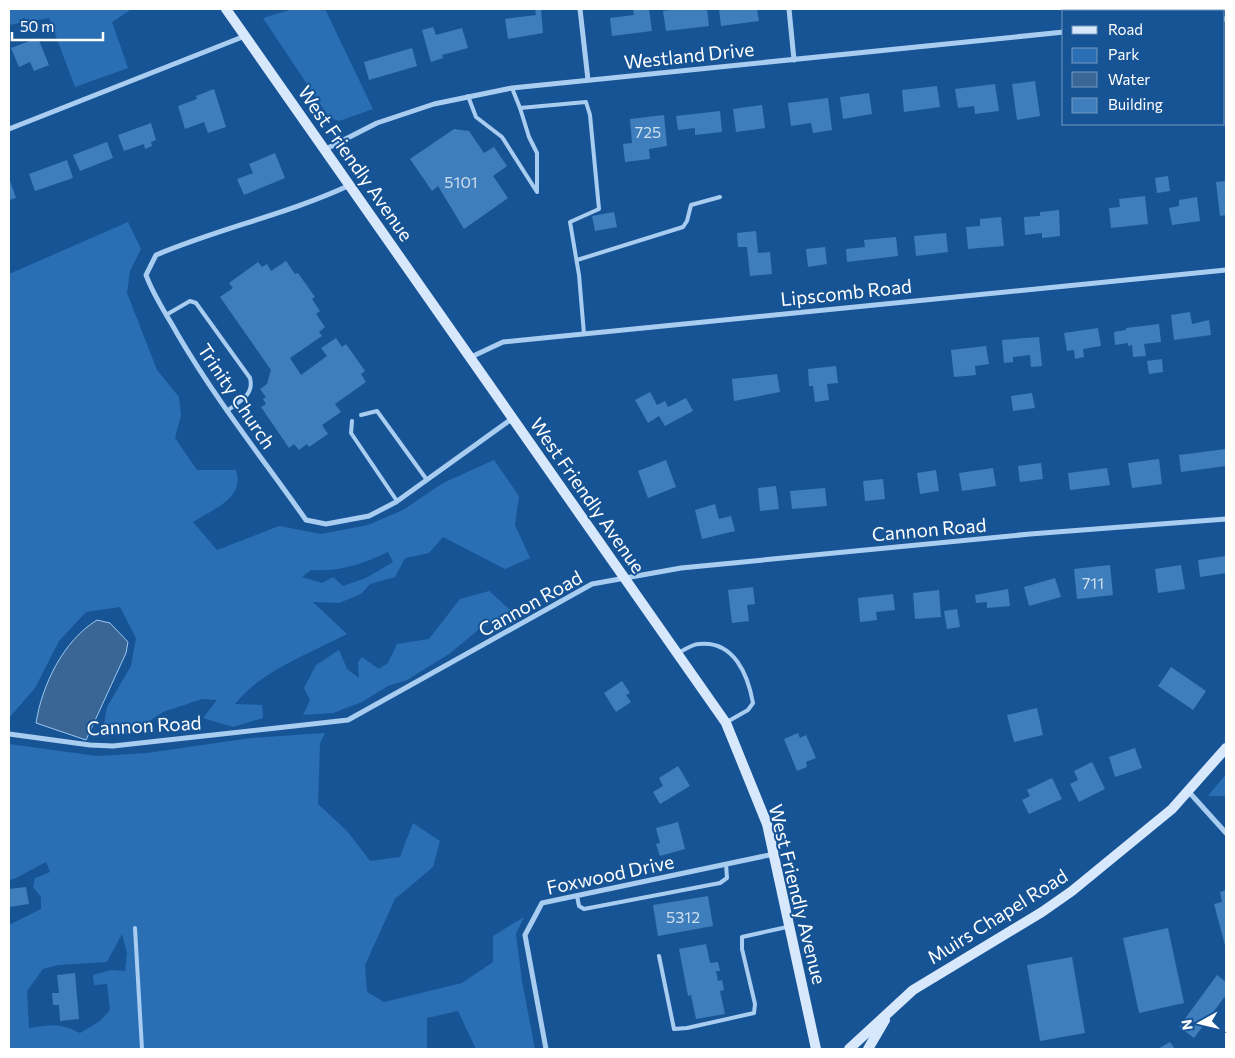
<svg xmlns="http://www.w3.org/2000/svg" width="1235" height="1058" font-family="Commissioner,sans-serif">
<rect width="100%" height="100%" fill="#175495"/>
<!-- green -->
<g fill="#2a6fb4" fill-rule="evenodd">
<path d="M9 9H132L112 22 128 68 75 87 49 18 9 25Z"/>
<path d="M293 9H325L373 109 339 121 329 117 263 18Z"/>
<path d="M128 222 141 249 130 271 127 293 157 370 179 397 181 415 175 438 197 470H236C245 499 213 509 193 522L217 550 279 526 321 534 368 525 403 510 443 483 494 460 519 496 515 525 530 558 505 569 443 537 429 553 405 558 395 577 370 584 361 594 339 603 313 602 347 634C309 654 262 670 235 704L262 705 263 718 233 727 203 718 217 700 202 699 163 712 128 735 102 734 107 707 131 666 136 638 120 607 86 612 59 641 35 688 9 718V274ZM388 552 393 562 366 578 343 586 333 577 322 583 302 577 311 570C340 572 362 564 388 552Z"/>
<path d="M489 591 516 615 483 626 449 654 407 680 388 686 362 702 333 713 303 715 310 700 304 688 316 665 339 650 347 669 359 678 358 662 362 657 379 669 388 663 397 644 429 639 460 599Z"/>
<path d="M325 733 320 743 318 804 348 832 370 861 400 857 413 823 440 841 433 867 395 899 365 965 367 992 384 1002 462 983 493 962V936L524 917 516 934 522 981 535 1049H476L458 1011 427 1018V1049H9V925L41 909V897L33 887 35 878 50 872 46 862 14 879 9 880V744L97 756 147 753 251 738ZM122 934 127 953 125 971 111 970 93 975 94 985 107 984 110 1010 100 1021 80 1033C58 1022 52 1025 29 1028L27 991 43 969 58 965 107 962Z"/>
<path d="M1226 774V796H1208Z"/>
</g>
<!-- water -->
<path fill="#3a6695" stroke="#9bc8f3" d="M97 620 110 623 128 642 126 653 86 740 36 723C42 685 63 641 97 620Z"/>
<!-- building -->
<g fill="#3f7ebd">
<path d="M535 9H541L543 33 508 39 505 19 536 15Z"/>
<path d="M633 9H649L652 31 612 36 610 18 634 15Z"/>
<path d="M677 9H707L709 26 666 31 663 11Z"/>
<path d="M719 9H757L759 21 721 26Z"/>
<path d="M433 27 436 35 462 28 468 48 442 55 443 58 431 62 422 30Z"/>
<path d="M38 38 49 65 34 71 30 62 19 67 11 48Z"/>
<path d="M412 48 417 66 369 80 364 62Z"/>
<path d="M1035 81 1040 116 1017 120 1012 84Z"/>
<path d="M995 84 999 111 975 114 974 106 958 108 955 89Z"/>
<path d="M937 86 940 107 904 112 902 90Z"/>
<path d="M214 89 226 127 208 133 204 122 185 129 178 106 197 99 196 96Z"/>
<path d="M869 93 872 114 843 119 840 97Z"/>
<path d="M828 98 832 130 813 133 811 123 791 126 788 103Z"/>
<path d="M762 105 765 128 736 132 733 109Z"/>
<path d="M720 111 722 132 695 135V128L678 130 676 116Z"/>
<path d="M664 115 667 146 649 149 650 159 625 162 623 144 632 143 630 119Z"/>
<path d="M151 123 156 140 151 142 152 146 145 149 144 144 124 151 118 135Z"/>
<path d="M454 129 469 131 484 153 494 147 507 166 493 176 508 198 464 229 438 186 432 191 410 159Z"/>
<path d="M107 142 113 158 80 171 73 155Z"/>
<path d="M275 153 285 178 244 195 237 179 253 173 249 164Z"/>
<path d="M67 160 73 178 35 191 29 174Z"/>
<path d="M1168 176 1170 191 1157 193 1155 178Z"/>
<path d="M9 178 16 198 9 200Z"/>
<path d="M1226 181V215L1220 216 1216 182Z"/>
<path d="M1145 196 1148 224 1111 228 1109 208 1120 207 1119 199Z"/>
<path d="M1197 197 1200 221 1172 225 1169 208 1179 206V200Z"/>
<path d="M1059 210 1060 236 1042 238V233L1025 235 1024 217 1040 216V212Z"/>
<path d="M614 212 617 227 595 231 592 216Z"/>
<path d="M1001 217 1004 246 968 249 966 227 980 226V219Z"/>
<path d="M756 231 758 253 770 252 772 274 750 276 747 247H738L737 233Z"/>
<path d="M946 233 948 252 916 256 914 236Z"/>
<path d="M896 237 898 256 847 262 846 249 865 247 864 240Z"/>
<path d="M825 247 827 264 808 267 806 249Z"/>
<path d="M286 261 295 274 298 273 315 297 312 299 320 311 316 314 325 327 319 332 322 336 290 358 301 375 327 356 321 348 336 338 342 347 346 344 365 371 361 374 366 382 335 404 341 412 322 425 328 434 309 447 307 444 299 450 294 444 289 448 261 407 266 404 263 399 266 397 260 389 267 384 271 370 220 297 233 288 229 283 258 262 262 267 267 264 271 271Z"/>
<path d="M1190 312 1192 324 1209 320 1211 335 1174 340 1171 315Z"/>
<path d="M1159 324 1161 342 1144 344 1146 356 1133 357 1132 345 1128 346V343L1115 345 1114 332 1126 330V328Z"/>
<path d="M1098 328 1101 346 1083 349 1084 357 1075 359 1074 350 1067 351 1064 333Z"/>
<path d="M1039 337 1042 366 1031 367 1030 355 1013 357V362L1004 363 1002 340Z"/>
<path d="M986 346 989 364 975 366 976 375 954 377 951 350Z"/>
<path d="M1162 359 1163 372 1149 374 1147 361Z"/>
<path d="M836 366 838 383 827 384 829 400 815 402 813 386H809L808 369Z"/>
<path d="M777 374 780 392 734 401 732 379Z"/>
<path d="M650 392 657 405 665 401 668 407 686 398 693 411 665 426 659 416 648 423 635 400Z"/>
<path d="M1032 393 1035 408 1013 411 1011 396Z"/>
<path d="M1226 449V466L1181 472 1179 455Z"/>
<path d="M1159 459 1162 484 1132 488 1128 463Z"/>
<path d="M666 460 676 487 648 498 638 471Z"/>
<path d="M1041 463 1043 479 1020 482 1018 466Z"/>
<path d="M993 468 996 486 962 491 959 473Z"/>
<path d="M1107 468 1110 485 1070 490 1068 473Z"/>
<path d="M936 470 939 491 920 494 917 473Z"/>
<path d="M883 479 885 499 865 501 863 481Z"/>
<path d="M776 486 779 509 760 511 758 488Z"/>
<path d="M825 488 827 506 792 509 790 491Z"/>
<path d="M715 504 719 519 731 516 735 531 702 539 695 510Z"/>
<path d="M1226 556V573L1200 577 1198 560Z"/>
<path d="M1110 565 1113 595 1077 599 1074 569Z"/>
<path d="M1181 565 1185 589 1158 593 1155 569Z"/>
<path d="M1055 578 1061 597 1029 606 1024 587Z"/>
<path d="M753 587 755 604 747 605 749 621 732 623 728 590Z"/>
<path d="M1008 589 1010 606 987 608V602L976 603 975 595Z"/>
<path d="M939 590 941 617 915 619 913 593Z"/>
<path d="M893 594 895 610 876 612 877 620 860 622 858 598Z"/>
<path d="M957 609 960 627 947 629 944 611Z"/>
<path d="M1171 667 1206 691 1193 710 1158 686Z"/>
<path d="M622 681 630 693 626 695 631 702 616 712 604 693Z"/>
<path d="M1037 708 1043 735 1014 742 1007 715Z"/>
<path d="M798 733 800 738 806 735 816 758 806 762 807 767 797 771 784 739Z"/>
<path d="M1135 748 1142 768 1115 777 1109 757Z"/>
<path d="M1092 762 1105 789 1079 802 1070 784 1078 780 1074 771Z"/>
<path d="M678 766 690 786 660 804 653 792 663 786 659 778Z"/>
<path d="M1052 778 1062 799 1029 814 1022 800 1030 796 1027 790Z"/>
<path d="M678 822 685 849 660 856 656 844 660 843 656 828Z"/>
<path d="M26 887 29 904 9 907V889Z"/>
<path d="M1226 890V949L1214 904 1222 902 1220 892Z"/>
<path d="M708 896 713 926 658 936 653 905Z"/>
<path d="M1168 928 1184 1003 1139 1013 1123 938Z"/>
<path d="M706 944 710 963 718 962 720 971H716L718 981 722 980 724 990 720 991 725 1014 696 1019 691 995 688 996 679 949Z"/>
<path d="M1072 957 1085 1033 1040 1041 1027 965Z"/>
<path d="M75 973 79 1019 60 1021 59 1005H53L52 993H59L57 975Z"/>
<path d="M1217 975 1226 982V995L1194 1038 1179 1027Z"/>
<path d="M1170 1042 1175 1049H1158Z"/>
</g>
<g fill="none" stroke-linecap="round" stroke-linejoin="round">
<!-- lane -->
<g stroke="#a8cdf1" stroke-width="4">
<path d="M512 88 520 108 586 102 590 115 599 209 570 222 579 275 584 334"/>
<path d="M468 96 476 117 502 137 537 192"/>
<path d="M520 108 529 137 537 153V190"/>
<path d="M577 260 683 227 687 221 691 205 720 197"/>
<path d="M166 315 190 301 196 303 250 378C255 395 238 402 227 411"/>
<path d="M361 415 377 411 427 480"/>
<path d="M352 421 351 433 397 501"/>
<path d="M678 653C685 650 692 644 699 644 734 640 748 675 753 703L748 710 727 722"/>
<path d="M577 896 579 906 584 909 720 883 727 878 726 864"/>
<path d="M135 928 142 1049"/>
<path d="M659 956 674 1029 687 1028 754 1013 755 1004 742 949V937L787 927"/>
</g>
<!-- street -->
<g stroke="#a8cdf1" stroke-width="5">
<path d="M580 9 588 80"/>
<path d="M789 9 794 60"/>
<path d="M1066 9V11"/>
<path d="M1224 19H1226"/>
<path d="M9 129 245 36"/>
<path d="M326 149 377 123 434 104 512 88 1064 32"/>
<path d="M350 185C288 214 220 228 156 255L146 275C154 297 167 315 178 335 216 400 263 459 306 520L326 524 369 516 396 502 513 418"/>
<path d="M471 357 503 342 1226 270"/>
<path d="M9 734 90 745 113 746 348 720 592 584 681 568 1030 534 1226 519"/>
<path d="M1189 792 1226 833"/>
<path d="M546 1049 525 935 542 903 774 854"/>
</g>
<!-- secondary -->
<g stroke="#d7e8fc" stroke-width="10">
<path d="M226 9 726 723 767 824 816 1049"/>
<path d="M849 1049 913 990 1042 912 1072 891 1172 809 1226 748"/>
<path d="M868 1049 885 1020"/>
</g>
</g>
<g text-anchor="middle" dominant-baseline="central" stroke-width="4" stroke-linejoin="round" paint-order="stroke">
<!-- number labels -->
<g font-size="16" fill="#cfdfee">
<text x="648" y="131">725</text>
<text x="461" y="181">5101</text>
<text x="1093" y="582">711</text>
<text x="683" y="916">5312</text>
</g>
<!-- street labels -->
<g font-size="19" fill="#fff" stroke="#175495">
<text transform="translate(689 55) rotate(-6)">Westland Drive</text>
<text transform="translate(356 163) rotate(55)">West Friendly Avenue</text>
<text transform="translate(846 292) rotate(-6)">Lipscomb Road</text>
<text transform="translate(237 396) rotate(56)">Trinity Church</text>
<text transform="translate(588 495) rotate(55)">West Friendly Avenue</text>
<text transform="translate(929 529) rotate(-5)">Cannon Road</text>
<text transform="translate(530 603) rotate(-29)">Cannon Road</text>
<text transform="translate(144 725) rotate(-3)">Cannon Road</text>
<text transform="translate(610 874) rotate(-12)">Foxwood Drive</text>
<text transform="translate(798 894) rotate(76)">West Friendly Avenue</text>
<text transform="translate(997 916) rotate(-32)">Muirs Chapel Road</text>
</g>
</g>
<!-- border -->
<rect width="1235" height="1058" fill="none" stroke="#ffffff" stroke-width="20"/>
<!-- legend -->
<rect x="1062" y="10" width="162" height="115" fill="#175495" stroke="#7498bf"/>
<rect x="1072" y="26" width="25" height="8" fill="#d7e8fc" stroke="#7498bf"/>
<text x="1108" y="35" font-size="15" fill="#ffffff">Road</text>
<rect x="1072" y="48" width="25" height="15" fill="#2a6fb4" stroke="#7498bf"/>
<text x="1108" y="60" font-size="15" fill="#ffffff">Park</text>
<rect x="1072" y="72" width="25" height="15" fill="#3a6695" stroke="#7498bf"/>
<text x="1108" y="85" font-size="15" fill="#ffffff">Water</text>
<rect x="1072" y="98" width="25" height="15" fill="#3f7ebd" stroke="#7498bf"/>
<text x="1108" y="110" font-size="15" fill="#ffffff">Building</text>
<!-- north arrow -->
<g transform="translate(1200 1023) rotate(262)" stroke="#175495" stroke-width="4" paint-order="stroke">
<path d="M0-4L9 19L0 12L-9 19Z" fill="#ffffff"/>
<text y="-8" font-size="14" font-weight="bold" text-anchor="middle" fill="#ffffff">N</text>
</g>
<!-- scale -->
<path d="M12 32v8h91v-8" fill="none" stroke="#ffffff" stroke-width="2.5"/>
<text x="20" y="32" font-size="15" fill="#ffffff" stroke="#175495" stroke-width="4" paint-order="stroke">50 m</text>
</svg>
